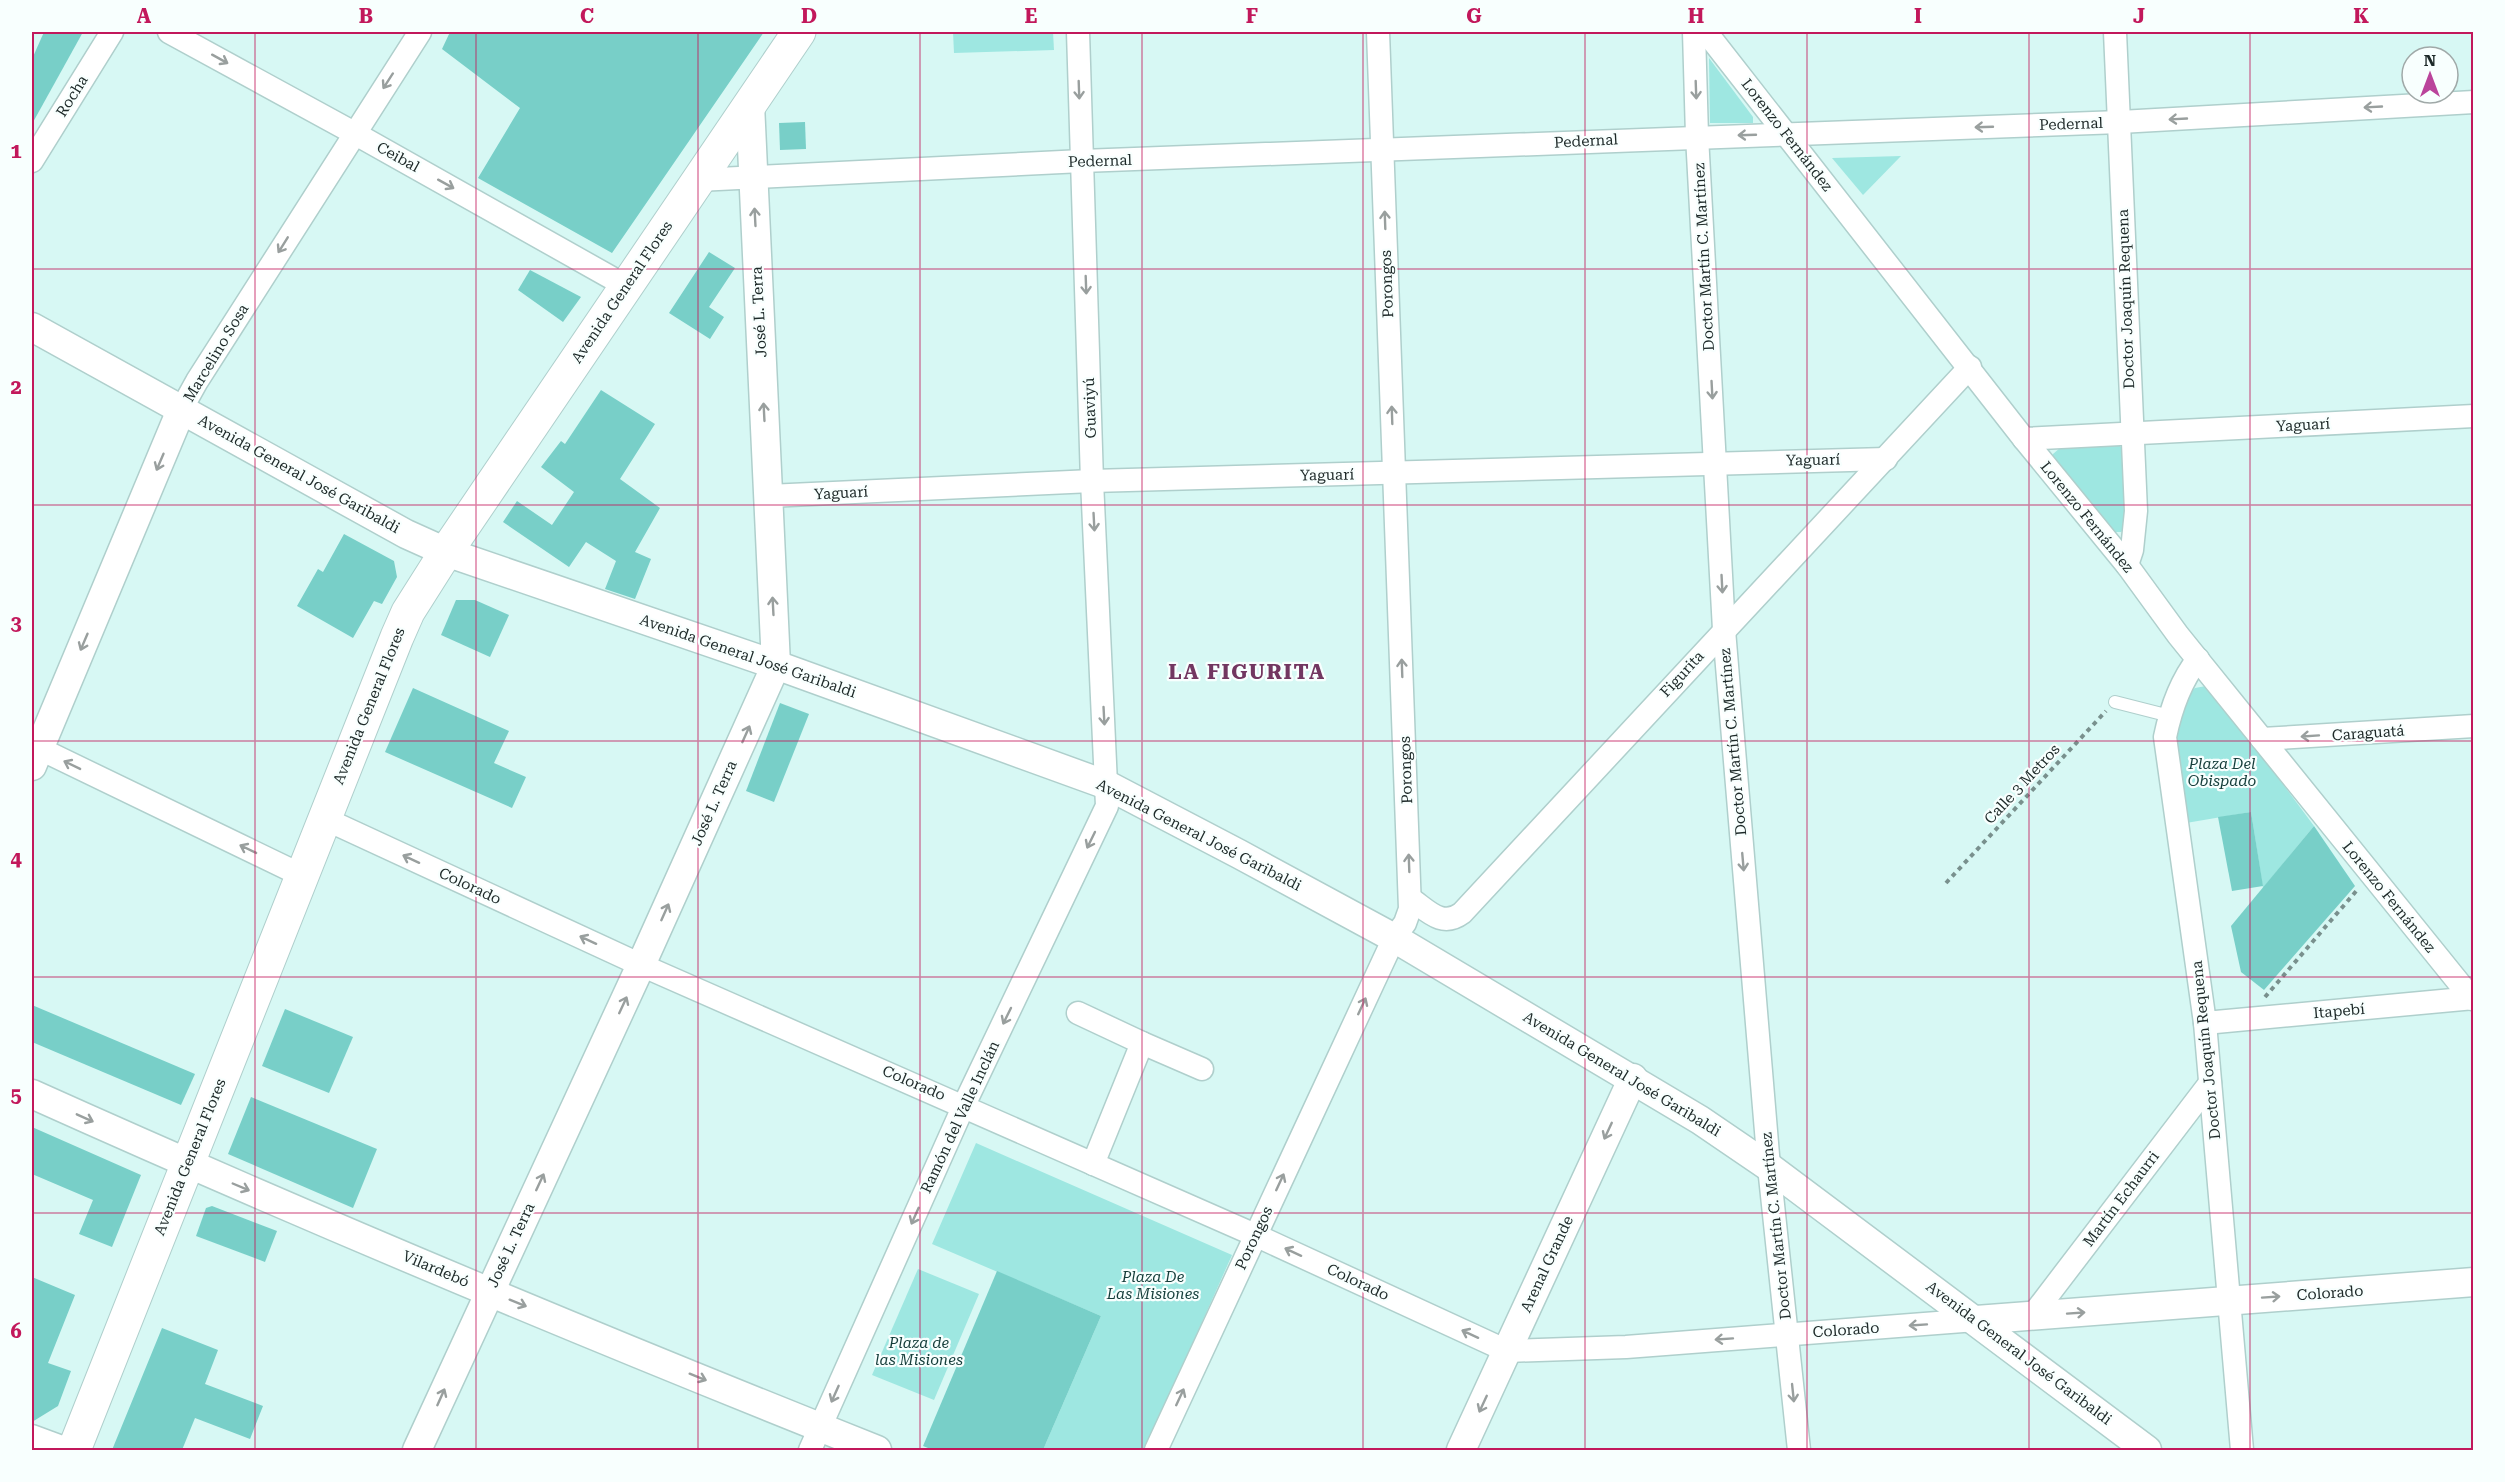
<svg xmlns="http://www.w3.org/2000/svg" width="2505" height="1482" font-family="'Roboto Serif',serif">
<rect width="100%" height="100%" fill="#d7f8f4"/>
<!-- green -->
<g fill="#9ee7e1">
<path d="M953 32H1053L1054 50 954 53Z"/>
<path d="M1709 58 1753 117V123H1710Z"/>
<path d="M1901 156 1863 195 1832 158Z"/>
<path d="M2119 445 2122 448 2126 522 2125 529 2121 532H2111L2053 460V454L2060 448Z"/>
<path d="M2206 686 2213 690 2314 826 2263 888 2251 812 2186 823 2175 743 2179 723 2191 691 2195 688Z"/>
<path d="M976 1143 1232 1255 1145 1450H1043L1101 1316 932 1244Z"/>
<path d="M918 1269 979 1294 934 1400 872 1375Z"/>
</g>
<!-- building -->
<g fill="#78cfc8">
<path d="M44 32H83L32 124V59Z"/>
<path d="M450 32H764L612 253 478 178 520 108 442 49Z"/>
<path d="M805 122 806 149 780 150 779 123Z"/>
<path d="M709 252 735 268 709 307 724 317 710 339 669 313Z"/>
<path d="M530 270 581 297 563 322 518 290Z"/>
<path d="M601 390 655 424 620 479 660 508 635 552 651 559 635 599 605 589 616 561 586 542 569 567 503 522 517 501 552 525 574 492 541 467 561 441 565 444Z"/>
<path d="M344 534 394 561 397 577 382 604 374 601 353 638 297 606 318 569 323 572Z"/>
<path d="M456 600H475L509 615 490 657 441 635Z"/>
<path d="M413 688 509 731 494 763 526 777 512 808 385 752Z"/>
<path d="M780 703 809 714 774 802 746 791Z"/>
<path d="M2251 812 2263 886 2232 891 2218 817Z"/>
<path d="M2314 826 2355 886 2264 990 2241 972 2231 926Z"/>
<path d="M32 1005 195 1074 181 1105 32 1042Z"/>
<path d="M285 1009 353 1037 329 1093 262 1066Z"/>
<path d="M251 1097 377 1149 353 1208 228 1154Z"/>
<path d="M32 1127 141 1175 112 1247 79 1234 93 1200 32 1174Z"/>
<path d="M212 1206 277 1231 265 1262 196 1236 206 1208Z"/>
<path d="M997 1271 1101 1316 1043 1450H933L923 1446Z"/>
<path d="M32 1277 75 1295 48 1363 71 1371 58 1406 32 1422Z"/>
<path d="M162 1328 218 1350 205 1384 263 1406 250 1439 195 1418 182 1450H112Z"/>
</g>
<g fill="none" stroke-linecap="round" stroke-linejoin="round">
<!-- service casing -->
<g stroke="#afcfcc" stroke-width="14">
<path id="service" d="M2115 702 2170 716"/>
</g>
<!-- minor casing -->
<g stroke="#afcfcc" stroke-width="25">
<g id="minor">
<path d="M169 32 354 133 626 286"/>
<path d="M1694 32 1697 136 1724 630 1769 1167 1799 1450"/>
<path d="M1706 32 2024 439 2127 565 2178 635 2472 999"/>
<path d="M2115 32 2136 511 2132 550 2127 565"/>
<path d="M32 161 112 32"/>
<path d="M698 180 1082 161 2120 122 2474 102"/>
<path d="M182 408 197 381 420 32"/>
<path d="M2024 439 2474 416"/>
<path d="M768 496 1092 481 1886 459"/>
<path d="M2198 659C2180 682 2171 708 2165 737L2205 1023 2242 1450"/>
<path d="M2262 739 2474 726"/>
<path d="M32 745 301 875"/>
<path d="M323 818 641 965 1255 1235 1507 1351 1626 1347 1976 1320"/>
<path d="M1411 899C1428 911 1442 928 1462 913L1970 367"/>
<path d="M1078 1013 1142 1043 1093 1164"/>
<path d="M2205 1023 2474 998"/>
<path d="M1142 1043 1202 1069"/>
<path d="M2032 1316 2210 1083"/>
<path d="M32 1436 70 1450"/>
<path d="M810 1450 964 1105 1107 806 1092 481 1078 32"/>
<path d="M1156 1450 1394 938 1405 923 1410 909 1378 32"/>
</g>
</g>
<!-- tertiary casing -->
<g stroke="#afcfcc" stroke-width="31">
<g id="tertiary">
<path d="M32 327 406 534 446 552 776 665 1107 785 1239 854 1394 938 1700 1120 1769 1167 2147 1450"/>
<path d="M32 766 182 408"/>
<path d="M32 1094C310 1219 593 1337 877 1450"/>
<path d="M1976 1320 2474 1282"/>
<path d="M417 1450 641 965 776 665 750 104"/>
<path d="M1461 1450 1633 1078"/>
</g>
</g>
<!-- secondary casing -->
<g stroke="#afcfcc" stroke-width="35">
<path id="secondary" d="M74 1450 397 637 408 612 446 552 799 32"/>
</g>
<!-- path -->
<g stroke="#79908d" stroke-width="4" stroke-dasharray="4.5 4.5" stroke-linecap="butt">
<path d="M1946 883 2106 711"/>
<path d="M2265 997 2358 889"/>
</g>
<!-- service -->
<use href="#service" stroke="#fff" stroke-width="12"/>
<!-- minor -->
<use href="#minor" stroke="#fff" stroke-width="22"/>
<!-- tertiary -->
<use href="#tertiary" stroke="#fff" stroke-width="28"/>
<!-- secondary -->
<use href="#secondary" stroke="#fff" stroke-width="33"/>
</g>
<!-- one-way arrows -->
<defs><path id="oneway-shaft" d="M-6 0H5M1.5-3L5.5 0L1.5 3" fill="none" stroke-width="1.6" stroke-linecap="round" stroke-linejoin="round" transform="scale(1.5)"/></defs>
<g stroke="#999f9e">
<use href="#oneway-shaft" transform="translate(220 59) rotate(29)"/>
<use href="#oneway-shaft" transform="translate(388 81) rotate(123)"/>
<use href="#oneway-shaft" transform="translate(1079 90) rotate(88)"/>
<use href="#oneway-shaft" transform="translate(1696 90) rotate(88)"/>
<use href="#oneway-shaft" transform="translate(2373 107) rotate(177)"/>
<use href="#oneway-shaft" transform="translate(2178 119) rotate(177)"/>
<use href="#oneway-shaft" transform="translate(1984 127) rotate(178)"/>
<use href="#oneway-shaft" transform="translate(1747 135) rotate(178)"/>
<use href="#oneway-shaft" transform="translate(446 184) rotate(29)"/>
<use href="#oneway-shaft" transform="translate(755 217) rotate(-93)"/>
<use href="#oneway-shaft" transform="translate(1385 220) rotate(-92)"/>
<use href="#oneway-shaft" transform="translate(283 245) rotate(122)"/>
<use href="#oneway-shaft" transform="translate(1086 285) rotate(88)"/>
<use href="#oneway-shaft" transform="translate(1712 390) rotate(87)"/>
<use href="#oneway-shaft" transform="translate(764 412) rotate(-93)"/>
<use href="#oneway-shaft" transform="translate(1392 415) rotate(-92)"/>
<use href="#oneway-shaft" transform="translate(160 462) rotate(113)"/>
<use href="#oneway-shaft" transform="translate(1094 522) rotate(87)"/>
<use href="#oneway-shaft" transform="translate(1722 584) rotate(87)"/>
<use href="#oneway-shaft" transform="translate(773 606) rotate(-93)"/>
<use href="#oneway-shaft" transform="translate(84 642) rotate(113)"/>
<use href="#oneway-shaft" transform="translate(1402 668) rotate(-92)"/>
<use href="#oneway-shaft" transform="translate(1104 716) rotate(87)"/>
<use href="#oneway-shaft" transform="translate(746 734) rotate(-66)"/>
<use href="#oneway-shaft" transform="translate(2310 736) rotate(176)"/>
<use href="#oneway-shaft" transform="translate(72 765) rotate(-154)"/>
<use href="#oneway-shaft" transform="translate(1091 840) rotate(116)"/>
<use href="#oneway-shaft" transform="translate(248 849) rotate(-154)"/>
<use href="#oneway-shaft" transform="translate(411 859) rotate(-155)"/>
<use href="#oneway-shaft" transform="translate(1743 862) rotate(85)"/>
<use href="#oneway-shaft" transform="translate(1409 863) rotate(-92)"/>
<use href="#oneway-shaft" transform="translate(665 912) rotate(-66)"/>
<use href="#oneway-shaft" transform="translate(588 940) rotate(-155)"/>
<use href="#oneway-shaft" transform="translate(623 1005) rotate(-65)"/>
<use href="#oneway-shaft" transform="translate(1362 1006) rotate(-65)"/>
<use href="#oneway-shaft" transform="translate(1007 1016) rotate(116)"/>
<use href="#oneway-shaft" transform="translate(85 1118) rotate(24)"/>
<use href="#oneway-shaft" transform="translate(1608 1131) rotate(115)"/>
<use href="#oneway-shaft" transform="translate(540 1182) rotate(-65)"/>
<use href="#oneway-shaft" transform="translate(1280 1182) rotate(-65)"/>
<use href="#oneway-shaft" transform="translate(241 1187) rotate(23)"/>
<use href="#oneway-shaft" transform="translate(915 1216) rotate(114)"/>
<use href="#oneway-shaft" transform="translate(1293 1252) rotate(-155)"/>
<use href="#oneway-shaft" transform="translate(2271 1297) rotate(-4)"/>
<use href="#oneway-shaft" transform="translate(518 1303) rotate(22)"/>
<use href="#oneway-shaft" transform="translate(2076 1313) rotate(-4)"/>
<use href="#oneway-shaft" transform="translate(1918 1325) rotate(176)"/>
<use href="#oneway-shaft" transform="translate(1470 1334) rotate(-155)"/>
<use href="#oneway-shaft" transform="translate(1724 1339) rotate(176)"/>
<use href="#oneway-shaft" transform="translate(698 1377) rotate(22)"/>
<use href="#oneway-shaft" transform="translate(1793 1393) rotate(84)"/>
<use href="#oneway-shaft" transform="translate(835 1394) rotate(114)"/>
<use href="#oneway-shaft" transform="translate(441 1397) rotate(-66)"/>
<use href="#oneway-shaft" transform="translate(1180 1397) rotate(-65)"/>
<use href="#oneway-shaft" transform="translate(1483 1404) rotate(115)"/>
</g>
<!-- grid -->
<path fill="none" stroke="#c2185b" stroke-width="1.5" stroke-opacity="0.55" d="M255 32V1450M476 32V1450M698 32V1450M920 32V1450M1142 32V1450M1363 32V1450M1585 32V1450M1807 32V1450M2029 32V1450M2250 32V1450M32 269H2474M32 505H2474M32 741H2474M32 977H2474M32 1213H2474"/>
<g text-anchor="middle" dominant-baseline="central" stroke-width="4.5" stroke-linejoin="round" paint-order="stroke">
<!-- street labels -->
<g font-size="15" fill="#1d2928" stroke="#f8fffe">
<text transform="translate(72 96) rotate(-58)">Rocha</text>
<text transform="translate(2071 124) rotate(-2)">Pedernal</text>
<text transform="translate(1787 135) rotate(52)">Lorenzo Fernández</text>
<text transform="translate(1586 141) rotate(-3)">Pedernal</text>
<text transform="translate(398 157) rotate(29)">Ceibal</text>
<text transform="translate(1100 161) rotate(-2)">Pedernal</text>
<text transform="translate(1704 257) rotate(-93)">Doctor Martín C. Martínez</text>
<text transform="translate(1387 284) rotate(-92)">Porongos</text>
<text transform="translate(622 292) rotate(-56)">Avenida General Flores</text>
<text transform="translate(2126 299) rotate(-92)">Doctor Joaquín Requena</text>
<text transform="translate(759 312) rotate(-93)">José L. Terra</text>
<text transform="translate(216 353) rotate(-59)">Marcelino Sosa</text>
<text transform="translate(1090 408) rotate(-92)">Guaviyú</text>
<text transform="translate(2303 425) rotate(-3)">Yaguarí</text>
<text transform="translate(1813 460) rotate(-1)">Yaguarí</text>
<text transform="translate(299 474) rotate(29)">Avenida General José Garibaldi</text>
<text transform="translate(1327 475) rotate(-1)">Yaguarí</text>
<text transform="translate(841 493) rotate(-3)">Yaguarí</text>
<text transform="translate(2087 517) rotate(51)">Lorenzo Fernández</text>
<text transform="translate(748 656) rotate(19)">Avenida General José Garibaldi</text>
<text transform="translate(1682 674) rotate(-47)">Figurita</text>
<text transform="translate(369 706) rotate(-68)">Avenida General Flores</text>
<text transform="translate(2368 733) rotate(-4)">Caraguatá</text>
<text transform="translate(1733 742) rotate(-95)">Doctor Martín C. Martínez</text>
<text transform="translate(1406 770) rotate(-92)">Porongos</text>
<text transform="translate(2022 784) rotate(-47)">Calle 3 Metros</text>
<text transform="translate(714 803) rotate(-66)">José L. Terra</text>
<text transform="translate(1199 835) rotate(27)">Avenida General José Garibaldi</text>
<text transform="translate(470 886) rotate(25)">Colorado</text>
<text transform="translate(2389 897) rotate(51)">Lorenzo Fernández</text>
<text transform="translate(2339 1011) rotate(-5)">Itapebí</text>
<text transform="translate(2206 1050) rotate(-96)">Doctor Joaquín Requena</text>
<text transform="translate(1622 1074) rotate(31)">Avenida General José Garibaldi</text>
<text transform="translate(914 1083) rotate(23)">Colorado</text>
<text transform="translate(960 1117) rotate(-65)">Ramón del Valle Inclán</text>
<text transform="translate(190 1157) rotate(-68)">Avenida General Flores</text>
<text transform="translate(2121 1199) rotate(-53)">Martín Echaurri</text>
<text transform="translate(1776 1226) rotate(-96)">Doctor Martín C. Martínez</text>
<text transform="translate(1254 1238) rotate(-65)">Porongos</text>
<text transform="translate(511 1245) rotate(-65)">José L. Terra</text>
<text transform="translate(1547 1264) rotate(-65)">Arenal Grande</text>
<text transform="translate(436 1269) rotate(23)">Vilardebó</text>
<text transform="translate(1358 1282) rotate(25)">Colorado</text>
<text transform="translate(2330 1293) rotate(-4)">Colorado</text>
<text transform="translate(1846 1330) rotate(-4)">Colorado</text>
<text transform="translate(2019 1353) rotate(37)">Avenida General José Garibaldi</text>
</g>
<!-- park labels -->
<g font-size="15" font-style="italic" fill="#143d3a" stroke="#f8fffe">
<text x="2222" y="764">Plaza Del<tspan x="2222" dy="17">Obispado</tspan></text>
<text x="1153" y="1277">Plaza De<tspan x="1153" dy="17">Las Misiones</tspan></text>
<text x="919" y="1343">Plaza de<tspan x="919" dy="17">las Misiones</tspan></text>
</g>
<!-- district labels -->
<g font-size="21" font-weight="bold" letter-spacing="1.5" fill="#723761" stroke="#f8fffe">
<text x="1247" y="672">LA FIGURITA</text>
</g>
</g>
<!-- border -->
<rect width="2505" height="1482" fill="none" stroke="#f8fffe" stroke-width="66"/>
<!-- north arrow -->
<g transform="translate(2430 75)"><circle r="28" fill="#f8fffe" stroke="#a0a9a8" stroke-width="1.5"/>
<path d="M0-4.5L10 22L0 15L-10 22Z" fill="#ba449b"/>
<text y="-9" font-size="16" font-weight="bold" text-anchor="middle" fill="#1d2928">N</text>
</g>
<rect x="33" y="33" width="2439" height="1416" fill="none" stroke="#c2185b" stroke-width="2"/>
<g font-size="20" text-anchor="middle" font-weight="bold" fill="#c2185b">
<text x="144" y="23">A</text>
<text x="366" y="23">B</text>
<text x="587" y="23">C</text>
<text x="809" y="23">D</text>
<text x="1031" y="23">E</text>
<text x="1252" y="23">F</text>
<text x="1474" y="23">G</text>
<text x="1696" y="23">H</text>
<text x="1918" y="23">I</text>
<text x="2139" y="23">J</text>
<text x="2361" y="23">K</text>
<text x="16" y="158">1</text>
<text x="16" y="394">2</text>
<text x="16" y="630">3</text>
<text x="16" y="866">4</text>
<text x="16" y="1102">5</text>
<text x="16" y="1338">6</text>
</g>
</svg>
